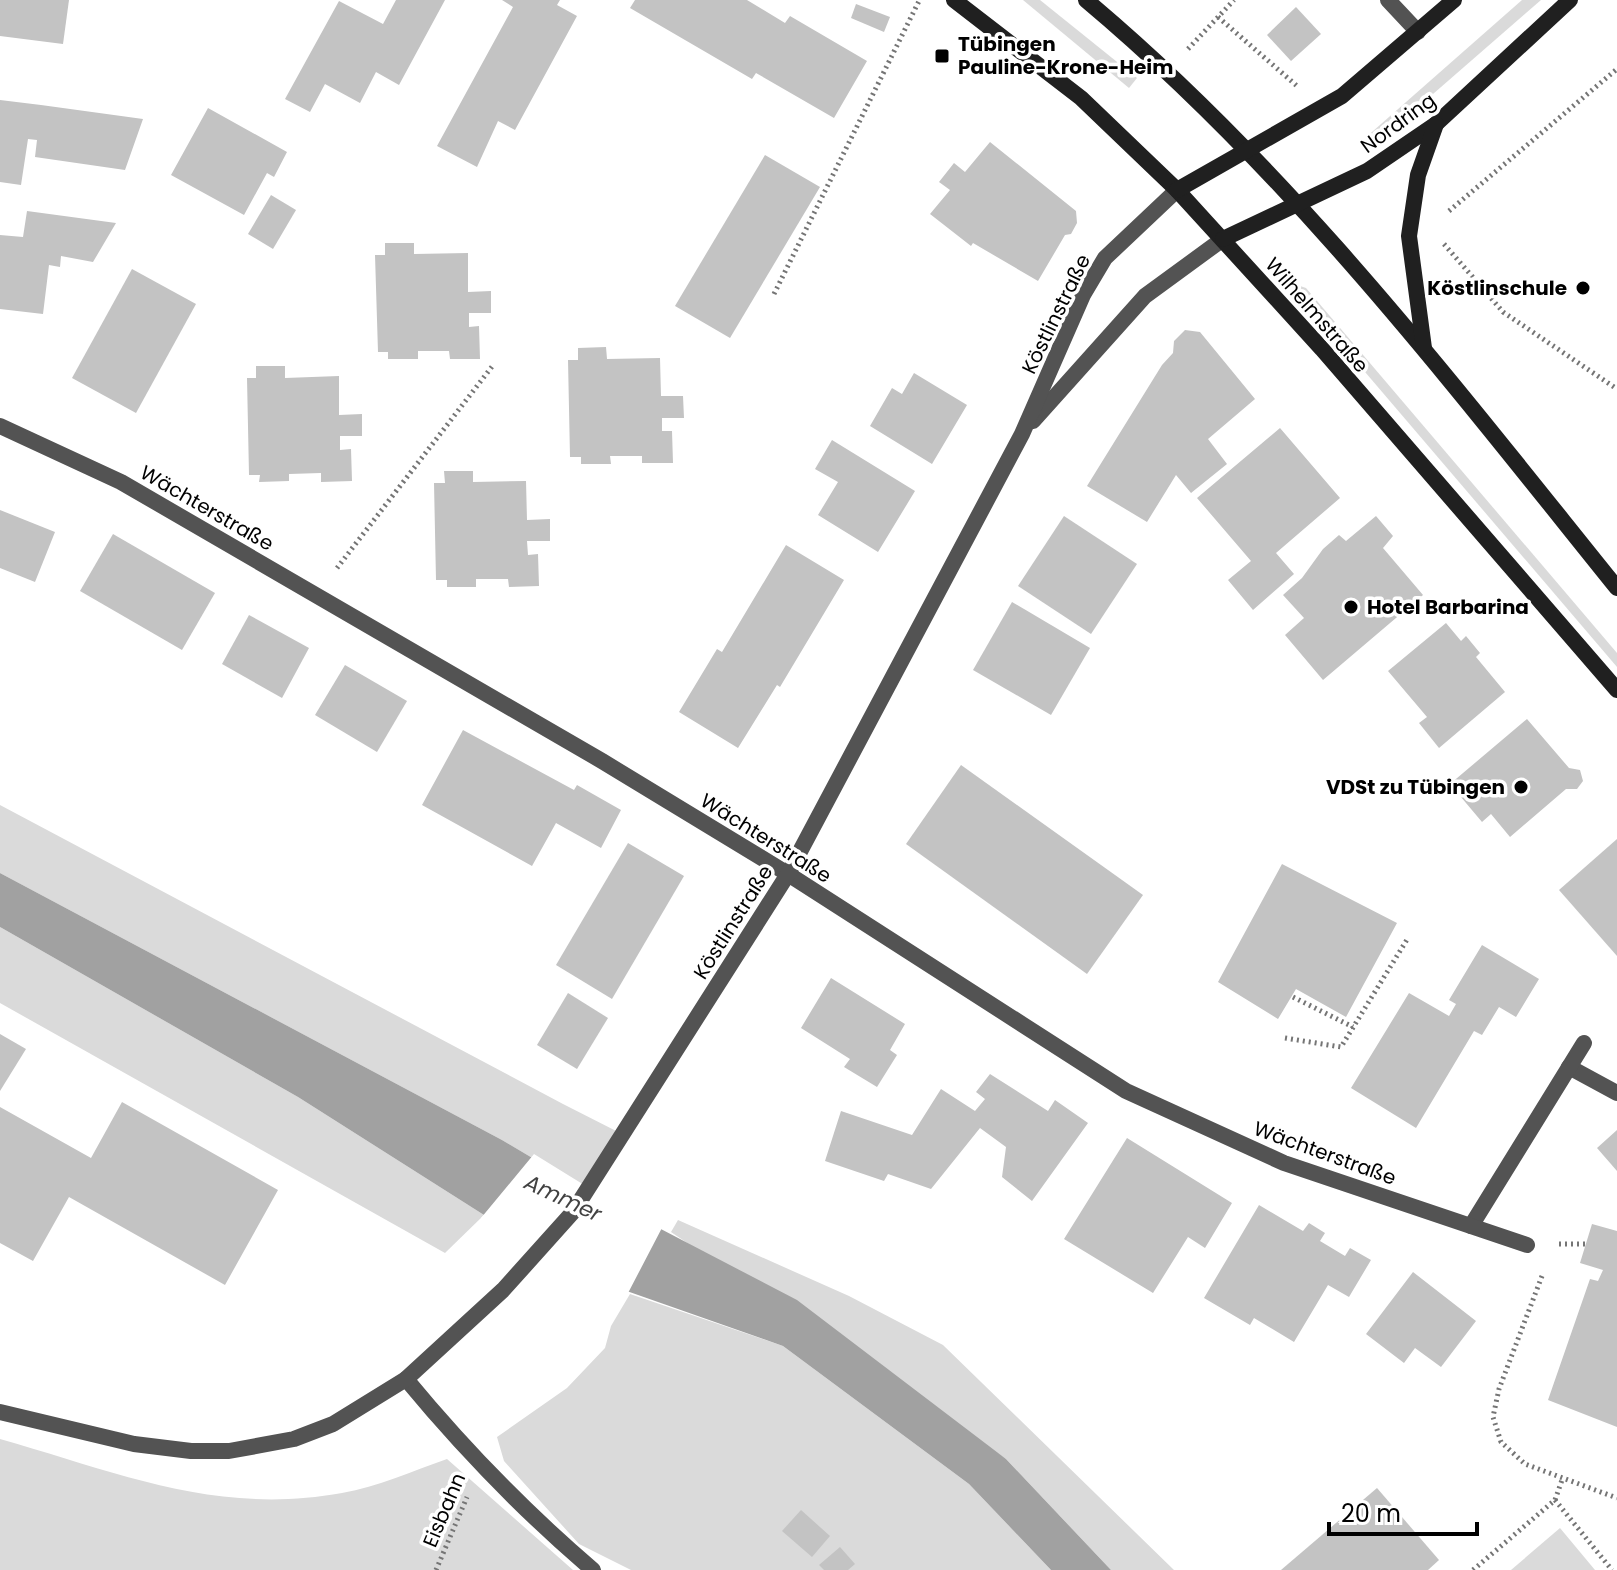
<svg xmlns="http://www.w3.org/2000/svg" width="1617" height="1570" font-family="Poppins,sans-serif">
<rect width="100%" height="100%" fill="#fff"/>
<!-- green -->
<g fill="#dadada">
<path d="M1023 0H1040L1137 78 1129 88Z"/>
<path d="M1522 0H1541L1371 148 1364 139Z"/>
<path d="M1300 286 1306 288 1617 653V667L1301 297Z"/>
<path d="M0 805 563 1104 626 1136 588 1191 502 1140 0 873Z"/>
<path d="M0 927 298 1097 484 1215 445 1253 0 1003Z"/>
<path d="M678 1220 849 1296 943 1345 1174 1570H1111L1006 1459 671 1232Z"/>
<path d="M630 1294 783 1346 969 1484 1051 1570H631L579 1544 504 1461 497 1437 567 1388 605 1348 611 1326Z"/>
<path d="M0 1439C117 1472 216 1516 342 1493 378 1487 412 1471 447 1459L573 1570H0Z"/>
<path d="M1560 1528 1595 1570H1511Z"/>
</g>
<!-- water -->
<path fill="#a1a1a1" d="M0 873 502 1140 588 1191 797 1300 1006 1459 1111 1570H1051L969 1484 783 1346 621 1289 484 1215 298 1097 0 927Z"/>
<!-- pier -->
<path fill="#fff" d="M534 1154 589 1188 664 1224 627 1295 481 1218Z"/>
<!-- building -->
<g fill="#c3c3c3">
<path d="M0 0H69L63 44 0 36Z"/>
<path d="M396 0H445L399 85 376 72 360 103 325 84 310 112 285 99 339 1 383 24Z"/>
<path d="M502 0H560L557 5 577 16 515 130 498 121 477 167 437 146 513 7Z"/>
<path d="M635 0H747L785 23 790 16 867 61 834 118 756 73 752 79 630 8Z"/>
<path d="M856 4 890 17 884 32 851 18Z"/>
<path d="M1296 7 1321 34 1291 61 1267 35Z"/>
<path d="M0 100 41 105 143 119 125 170 35 157 37 140 28 139 21 185 0 182Z"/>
<path d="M208 108 287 152 274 177 267 173 244 215 171 175Z"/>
<path d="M990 142 1076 211 1077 223 1071 234 1065 235 1038 281 973 243 971 246 930 214 950 190 939 182 954 163 965 172Z"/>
<path d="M765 155 820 187 730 338 675 306Z"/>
<path d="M271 195 296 210 273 249 248 234Z"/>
<path d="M27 211 116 223 93 262 61 256 60 267 49 265 43 314 0 309V235L23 237Z"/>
<path d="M385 243H414V254L468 253V292L491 291V313H469V327L479 326 480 359H450L449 351H418V359H388V352H378L375 255H385Z"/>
<path d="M132 269 196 304 136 413 72 378Z"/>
<path d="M1185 330 1200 332 1255 399 1208 439 1227 464 1191 493 1176 475 1147 522 1087 486 1162 365 1173 353 1174 341Z"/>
<path d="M606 347 607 359 660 358 661 396H683L684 418H662V431H672L673 463H642V456H610L611 464H581V457H570L568 360H578V348Z"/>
<path d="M256 366H285V378L339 376V415L362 414V436H340V450L351 449 352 481 321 482V473L289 474V481L259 482 260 475H249L247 378H256Z"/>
<path d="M914 373 967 405 932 464 870 426 892 388 902 394Z"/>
<path d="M1280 428 1340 498 1276 553 1294 574 1253 610 1228 580 1251 561 1197 498Z"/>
<path d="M832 440 915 491 878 552 818 515 838 482 815 469Z"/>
<path d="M444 471H473V482L526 481 527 520 550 519V541H527L528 555 538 554 539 586 509 587 508 579H476V587H447V580H436L434 483H445Z"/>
<path d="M0 510 55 532 35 582 0 568Z"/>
<path d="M1064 516 1137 564 1091 634 1018 586Z"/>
<path d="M1376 516 1393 536 1383 548 1423 595 1323 680 1285 635 1304 618 1283 595 1302 578 1323 549 1339 535 1346 541Z"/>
<path d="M113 534 215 593 182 650 80 591Z"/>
<path d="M786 545 844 580 780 687 777 685 738 748 679 712 717 649 722 652Z"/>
<path d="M1012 602 1090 648 1051 715 973 670Z"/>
<path d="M249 615 309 648 282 698 222 664Z"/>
<path d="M1446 623 1461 641 1466 636 1480 653 1476 657 1505 692 1439 748 1419 723 1427 717 1388 671Z"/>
<path d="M345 665 407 701 377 752 315 715Z"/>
<path d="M1527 719 1569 768 1580 770 1583 781 1577 789H1566L1510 837 1491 814 1482 822 1450 784Z"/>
<path d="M463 730 574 790 577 785 621 810 601 848 556 823 532 866 422 805Z"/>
<path d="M961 765 1143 895 1087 974 906 844Z"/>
<path d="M1617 839V956L1559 890Z"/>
<path d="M628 843 684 876 612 999 556 965Z"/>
<path d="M1282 864 1397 923 1346 1017 1296 989 1278 1019 1218 982Z"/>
<path d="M1482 945 1539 979 1516 1017 1499 1007 1482 1035 1474 1031 1416 1128 1351 1088 1409 993 1449 1016 1456 1004 1449 1000Z"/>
<path d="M831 978 905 1024 890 1050 897 1055 877 1087 844 1067 850 1059 801 1028Z"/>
<path d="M568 993 608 1018 577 1069 537 1045Z"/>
<path d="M0 1034 26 1049 0 1091Z"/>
<path d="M990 1074 1048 1111 1055 1100 1088 1123 1032 1201 1002 1177 1006 1147 980 1128 931 1189 888 1174 884 1181 825 1161 841 1111 912 1135 941 1089 975 1111 985 1099 976 1092Z"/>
<path d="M122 1102 278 1190 225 1285 69 1197 33 1261 0 1243V1107L91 1158Z"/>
<path d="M1617 1130V1171L1597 1148Z"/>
<path d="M1127 1138 1232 1203 1205 1248 1188 1237 1153 1293 1064 1239Z"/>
<path d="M1259 1205 1303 1231 1309 1223 1325 1233 1320 1241 1345 1256 1350 1248 1371 1260 1349 1297 1328 1285 1294 1342 1254 1318 1250 1325 1204 1298Z"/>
<path d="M1592 1224 1617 1231V1427L1548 1400 1590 1279 1598 1281 1603 1270 1580 1263Z"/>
<path d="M1413 1272 1476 1321 1441 1367 1415 1348 1404 1363 1366 1334Z"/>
<path d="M1377 1488 1439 1560 1428 1570H1281Z"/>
<path d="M801 1510 830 1536 812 1557 782 1531Z"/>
<path d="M840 1547 855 1564 848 1570H824L819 1565Z"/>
</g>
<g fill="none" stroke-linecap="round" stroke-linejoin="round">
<!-- path -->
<g stroke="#757575" stroke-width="5" stroke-dasharray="2 4" stroke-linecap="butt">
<path d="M1218 17 1297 86"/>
<path d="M1188 49 1234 0"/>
<path d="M1449 211 1617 69"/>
<path d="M1444 244 1503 312 1617 389"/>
<path d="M774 294 919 1"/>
<path d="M337 568 494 364"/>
<path d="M1293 997 1353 1027"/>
<path d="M1285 1038 1341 1047 1408 938"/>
<path d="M1559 1244H1586"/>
<path d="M1542 1276 1499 1389 1493 1417 1501 1442 1525 1464 1617 1498"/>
<path d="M1555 1500 1612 1570"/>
<path d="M436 1570 467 1497"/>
<path d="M1473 1570 1555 1500 1562 1480"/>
</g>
<!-- lane -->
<g stroke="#535353" stroke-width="16">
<path d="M1388 0 1418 32"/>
<path d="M1569 1067 1617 1093"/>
<path d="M1471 1226 1584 1043"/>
<path d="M406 1379C463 1448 525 1512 593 1570"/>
</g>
<!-- street -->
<g stroke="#535353" stroke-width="16">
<path d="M1033 421 1145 296 1223 239"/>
<path d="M0 426 121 482 602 761 788 874 1126 1091 1284 1163 1527 1245"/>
<path d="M0 1412 134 1444 191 1451H229L294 1439 333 1424 406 1379 503 1290 573 1212 788 874 1022 434 1083 295 1105 258 1177 190"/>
</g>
<!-- secondary -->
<g stroke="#202020" stroke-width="16">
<path d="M954 0 1081 98 1177 190 1322 349 1617 690"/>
<path d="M1086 0C1290 171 1451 382 1617 588"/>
<path d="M1177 190 1342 96 1454 0"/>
<path d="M1223 239 1367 171 1436 124 1570 0"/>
<path d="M1424 348 1409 236 1418 175 1436 124"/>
</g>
</g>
<!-- markers -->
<g fill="#000" stroke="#fff" stroke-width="3">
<rect x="934" y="48" width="16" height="16" rx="4"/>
<circle cx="1583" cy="288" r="8"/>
<circle cx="1351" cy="607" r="8"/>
<circle cx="1521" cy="787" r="8"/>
</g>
<g text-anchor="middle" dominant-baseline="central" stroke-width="7" stroke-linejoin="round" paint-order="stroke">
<!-- poi labels -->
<g font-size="20" font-weight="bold" fill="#000" stroke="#fff" text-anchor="start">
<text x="958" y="44">Tübingen<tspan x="958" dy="23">Pauline-Krone-Heim</tspan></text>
<text x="1567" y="288" text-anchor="end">Köstlinschule</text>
<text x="1367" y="607">Hotel Barbarina</text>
<text x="1505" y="787" text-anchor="end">VDSt zu Tübingen</text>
</g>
<!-- street labels -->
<g font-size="20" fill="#000" stroke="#fff">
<text transform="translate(1398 123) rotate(-36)">Nordring</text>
<text transform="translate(1056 314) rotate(-64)">Köstlinstraße</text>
<text transform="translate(1317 315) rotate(49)">Wilhelmstraße</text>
<text transform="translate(207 508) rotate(30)">Wächterstraße</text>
<text transform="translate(766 838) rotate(32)">Wächterstraße</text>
<text transform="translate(733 922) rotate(-58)">Köstlinstraße</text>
<text transform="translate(1325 1153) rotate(20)">Wächterstraße</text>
<text transform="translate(444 1510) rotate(-67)">Eisbahn</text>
</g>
<!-- water labels -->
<g font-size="22" font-style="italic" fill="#424242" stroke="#fff">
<text transform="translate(563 1198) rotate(25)">Ammer</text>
</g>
</g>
<!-- scale -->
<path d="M1329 1522v12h148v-12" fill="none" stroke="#000000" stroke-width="4"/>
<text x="1341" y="1522" font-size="24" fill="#000000" stroke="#ffffff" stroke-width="6" paint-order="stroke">20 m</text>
</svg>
